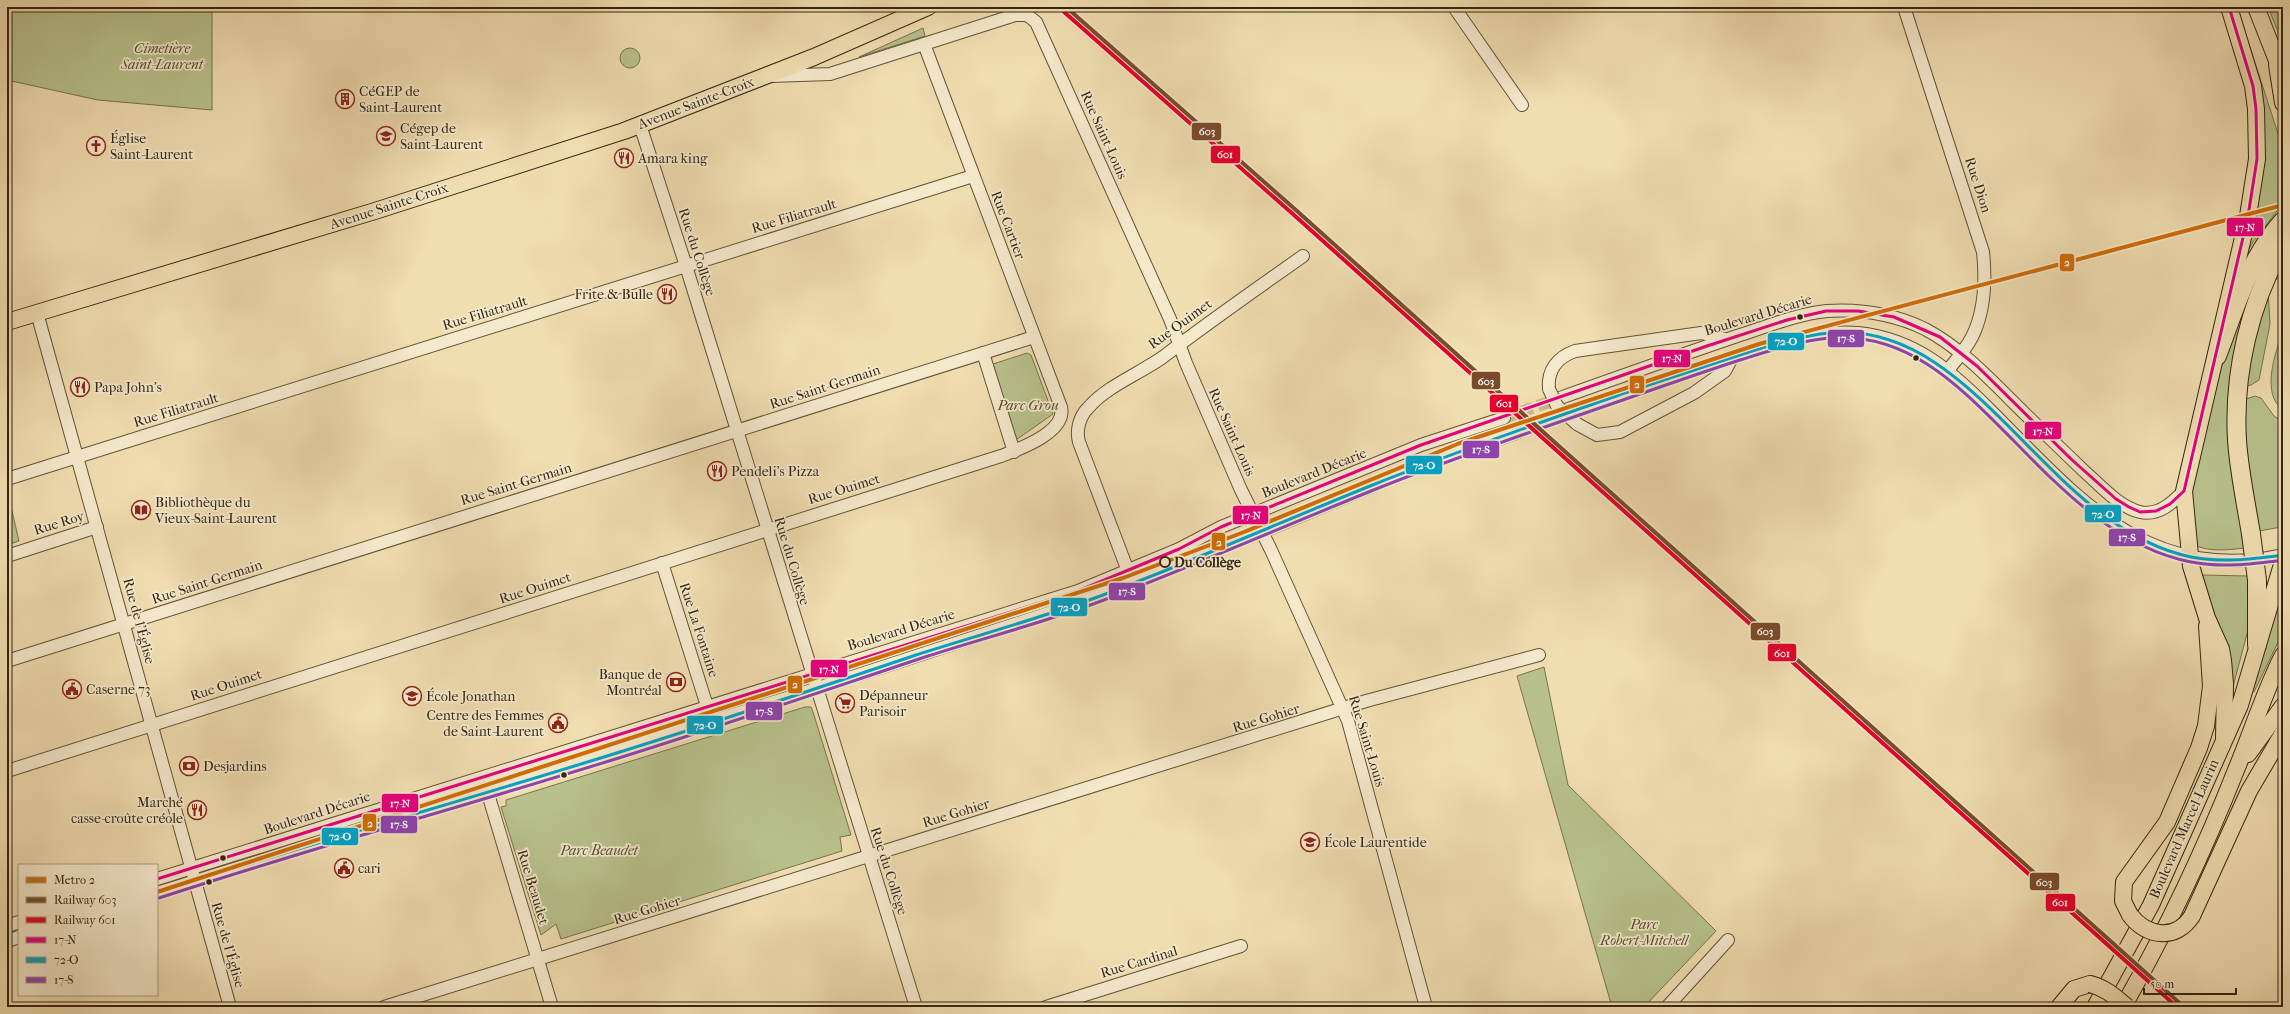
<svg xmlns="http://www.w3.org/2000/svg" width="2290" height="1014" font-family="'IM FELL French Canon',serif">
<rect width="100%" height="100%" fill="#f0ddb0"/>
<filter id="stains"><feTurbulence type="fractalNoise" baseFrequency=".005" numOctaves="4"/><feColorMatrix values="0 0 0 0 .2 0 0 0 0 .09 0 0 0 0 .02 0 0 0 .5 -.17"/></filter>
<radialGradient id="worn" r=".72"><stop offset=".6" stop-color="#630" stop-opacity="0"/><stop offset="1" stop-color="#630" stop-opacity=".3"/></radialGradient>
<!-- green -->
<g fill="#b8c18c" stroke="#76734e">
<path d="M11 7H212V110L98 100 7 80Z"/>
<path d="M2237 7 2283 149V203L2253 242 2237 272 2261 162Z"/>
<path d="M2268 7H2283V44Z"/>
<path d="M923 28 925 36 859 57Z"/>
<circle cx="630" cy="58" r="10"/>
<path d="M2283 254V277L2273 280 2268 291 2270 324 2259 380 2251 385 2246 386 2243 381C2248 336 2260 294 2283 254Z"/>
<path d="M2254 282 2235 347 2229 389 2244 548C2230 550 2207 552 2195 545L2190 492 2227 338Z"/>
<path d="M2283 330V410C2260 393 2276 352 2283 330Z"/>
<path d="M1027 353 1031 355 1053 414 1016 440 993 364Z"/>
<path d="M2255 396 2261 398 2274 416 2283 422V519L2281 527 2254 532 2245 472 2243 403 2246 399Z"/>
<path d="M7 490 19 541 7 545Z"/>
<path d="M2202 575 2248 576 2251 608 2248 630 2230 698 2200 576Z"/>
<path d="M2283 585V632L2254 692 2251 690Z"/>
<path d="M1544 667 1568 785 1716 931 1644 1007H1612L1517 676Z"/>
<path d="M805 707H811L813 712 851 835 840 837 842 851 561 939 556 924 541 935 501 807 506 806V800Z"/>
</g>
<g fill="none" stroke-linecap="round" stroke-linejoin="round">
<!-- minor-tunnel -->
<g stroke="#cab890" stroke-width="12" stroke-dasharray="12 6" stroke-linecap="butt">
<path d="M1504 418 1560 398"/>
<path d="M1519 432 1573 412"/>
</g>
<!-- minor casing -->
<g stroke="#625339" stroke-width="14">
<g id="minor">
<path d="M1454 7 1522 105"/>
<path d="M1904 7 1983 252C1986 281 1985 311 1972 337 1966 349 1956 360 1948 370"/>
<path d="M771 76 830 74 1015 15H1027L1036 22 1170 319 1186 363 1241 490 1271 550 1348 721 1426 1007"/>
<path d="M640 125 686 266 916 1007"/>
<path d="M37 313 230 1007"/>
<path d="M983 353 1014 452"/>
<path d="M1549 389C1547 370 1558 357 1575 351L1701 333 1726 339"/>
<path d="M1560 398C1619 377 1678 356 1737 336 1766 327 1796 314 1827 311 1860 309 1894 314 1925 329 1959 347 1986 375 2013 402 2037 426 2061 449 2085 472 2101 486 2119 507 2140 512 2159 516 2172 503 2184 491"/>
<path d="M1573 412C1624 394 1674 376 1725 360 1767 346 1813 329 1858 333 1916 339 1951 371 1990 410 2077 497 2146 584 2283 555"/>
<path d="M1577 424 1597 435 1620 432 1694 393 1725 371 1732 358"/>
<path d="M7 479 973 176"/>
<path d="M7 556 97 527"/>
<path d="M662 563 707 706"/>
<path d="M1131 579 1079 442C1076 431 1079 417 1088 408 1107 386 1139 374 1163 357 1209 322 1256 289 1303 256"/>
<path d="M7 661 1034 337"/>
<path d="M7 771 1001 456C1020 449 1067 432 1061 407L924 44"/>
<path d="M485 784 552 1007"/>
<path d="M157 879 1078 591 1179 549 1221 527 1421 445 1504 418"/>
<path d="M157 893 796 695 1079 603 1262 532 1410 470 1519 432"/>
<path d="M7 926 19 922"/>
<path d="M7 941 19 937"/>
<path d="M384 1007 1366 701 1539 655"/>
<path d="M1046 1007 1241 946"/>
<path d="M1667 1007 1728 940"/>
</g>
</g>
<!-- major casing -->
<g stroke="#332511" stroke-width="18">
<g id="major">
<path d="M2256 7 2283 76"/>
<path d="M2277 65 2283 103"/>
<path d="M7 322 375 211 624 131 814 57 928 7"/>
<path d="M2224 738 2225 684 2223 660 2221 649 2207 618 2191 566 2184 491 2248 216 2257 159 2256 109 2253 86 2229 7"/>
<path d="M2248 754 2283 706"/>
<path d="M2130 915 2123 901 2124 882 2167 822 2199 748 2206 726 2211 686 2207 626"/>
<path d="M2192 916 2249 791 2283 733"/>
<path d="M2059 1007 2074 989 2090 984"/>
<path d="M2095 1007 2151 905 2240 705 2283 561"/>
<path d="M2123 1007C2166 931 2204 851 2236 770 2252 732 2264 692 2283 655"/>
</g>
</g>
<!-- highway casing -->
<g stroke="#332511" stroke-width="20">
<g id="highway">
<path d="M2217 356C2235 309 2248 260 2283 221"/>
<path d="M2251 534C2246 503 2239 471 2237 440 2233 373 2250 302 2283 244"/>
<path d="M2257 580V645"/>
</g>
</g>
<!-- minor -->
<use href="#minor" stroke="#f5e9cc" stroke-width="12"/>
<!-- major -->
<use href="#major" stroke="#f0ddb0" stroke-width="16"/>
<!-- highway -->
<use href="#highway" stroke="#f0ddb0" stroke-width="18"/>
<!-- minor-bridge casing -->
<g stroke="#625339" stroke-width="14" stroke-linecap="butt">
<path id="minor-bridge" d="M1549 389 1557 406 1577 424"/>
</g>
<!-- major-bridge casing -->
<g stroke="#332511" stroke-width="18" stroke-linecap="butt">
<g id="major-bridge">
<path d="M2130 915C2147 937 2176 941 2192 916"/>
<path d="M2090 984C2106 988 2115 997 2127 1007"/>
</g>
</g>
<!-- highway-bridge casing -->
<g stroke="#332511" stroke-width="20" stroke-linecap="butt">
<path id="highway-bridge" d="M2251 534 2257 580"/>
</g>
<!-- minor-bridge -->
<use href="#minor-bridge" stroke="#f5e9cc" stroke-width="12"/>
<!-- major-bridge -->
<use href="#major-bridge" stroke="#f0ddb0" stroke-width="16"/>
<!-- highway-bridge -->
<use href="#highway-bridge" stroke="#f0ddb0" stroke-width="18"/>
<!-- bus-1 casing -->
<g stroke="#f5e9cc" stroke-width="6">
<path id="bus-1" d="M157 879 1078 591 1179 549 1221 527 1421 445 1707 346 1787 320 1826 311H1858L1894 317 1940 337 1977 366 2071 459 2116 499 2129 507 2140 512 2156 511 2170 504 2184 491 2248 216 2257 159 2256 109 2253 86 2229 7"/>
</g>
<!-- bus-2 casing -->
<g stroke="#f5e9cc" stroke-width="6">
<path id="bus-2" d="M157 893C311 843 466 800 620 752 720 721 818 688 916 655 978 635 1042 618 1103 595 1193 561 1281 522 1370 486 1452 453 1536 424 1619 395 1659 382 1699 368 1740 355 1768 346 1799 336 1829 333 1977 319 2045 527 2191 557 2222 563 2252 559 2283 555"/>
</g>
<!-- bus-3 casing -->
<g stroke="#f5e9cc" stroke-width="6">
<path id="bus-3" d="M159 898C312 848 468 805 622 757 724 725 826 690 928 656 987 637 1046 622 1104 600 1194 566 1282 527 1371 491 1453 458 1536 430 1620 401 1660 387 1700 373 1740 360 1769 351 1799 341 1829 338 1909 331 1962 389 2013 440 2063 491 2118 548 2191 562 2222 568 2252 564 2283 560"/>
</g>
<!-- bus-1 -->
<use href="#bus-1" stroke="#e5007d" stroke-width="3"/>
<!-- bus-2 -->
<use href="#bus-2" stroke="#03a2c5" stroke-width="3"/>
<!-- bus-3 -->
<use href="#bus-3" stroke="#8e44ad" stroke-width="3"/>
<!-- rail-1 casing -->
<g stroke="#f5e9cc" stroke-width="7">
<path id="rail-1" d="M1066 7 1297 211 2184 1007"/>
</g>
<!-- rail-2 casing -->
<g stroke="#f5e9cc" stroke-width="7">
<path id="rail-2" d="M1063 11 1294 215 2177 1007"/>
</g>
<!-- rail-1 -->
<use href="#rail-1" stroke="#7a4b2a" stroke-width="4"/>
<!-- rail-2 -->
<use href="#rail-2" stroke="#e4002b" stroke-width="4"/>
<!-- metro-1 casing -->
<g stroke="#f5e9cc" stroke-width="7">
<path id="metro-1" d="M157 892 1123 578 1244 532 1460 443 1759 344 2283 205"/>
</g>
<!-- metro-1 -->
<use href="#metro-1" stroke="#d06d07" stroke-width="4"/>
</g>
<!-- icons -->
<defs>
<g id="building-ring" transform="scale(1)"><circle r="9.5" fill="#f5e9cc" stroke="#8f2418" stroke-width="1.5"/><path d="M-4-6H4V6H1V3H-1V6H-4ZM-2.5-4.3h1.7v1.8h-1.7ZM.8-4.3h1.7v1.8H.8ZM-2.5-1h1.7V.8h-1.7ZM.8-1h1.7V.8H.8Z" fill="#8f2418"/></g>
<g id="university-ring" transform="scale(1)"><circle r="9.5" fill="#f5e9cc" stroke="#8f2418" stroke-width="1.5"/><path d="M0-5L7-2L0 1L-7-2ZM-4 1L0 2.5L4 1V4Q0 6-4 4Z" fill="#8f2418"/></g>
<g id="church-ring" transform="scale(1)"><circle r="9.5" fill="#f5e9cc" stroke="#8f2418" stroke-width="1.5"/><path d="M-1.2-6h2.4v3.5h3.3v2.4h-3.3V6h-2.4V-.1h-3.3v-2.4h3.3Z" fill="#8f2418"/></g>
<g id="restaurant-ring" transform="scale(1)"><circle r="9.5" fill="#f5e9cc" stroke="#8f2418" stroke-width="1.5"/><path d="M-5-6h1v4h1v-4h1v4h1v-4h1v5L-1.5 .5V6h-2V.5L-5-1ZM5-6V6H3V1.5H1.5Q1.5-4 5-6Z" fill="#8f2418"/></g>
<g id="library-ring" transform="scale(1)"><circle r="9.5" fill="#f5e9cc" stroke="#8f2418" stroke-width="1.5"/><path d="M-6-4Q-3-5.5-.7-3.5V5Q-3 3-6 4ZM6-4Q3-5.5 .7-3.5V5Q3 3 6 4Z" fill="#8f2418"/></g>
<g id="bank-ring" transform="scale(1)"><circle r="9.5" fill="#f5e9cc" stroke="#8f2418" stroke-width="1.5"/><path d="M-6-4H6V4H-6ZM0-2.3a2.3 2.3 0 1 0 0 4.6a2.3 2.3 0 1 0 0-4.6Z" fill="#8f2418"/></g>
<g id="civic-ring" transform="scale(1)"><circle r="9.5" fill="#f5e9cc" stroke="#8f2418" stroke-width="1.5"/><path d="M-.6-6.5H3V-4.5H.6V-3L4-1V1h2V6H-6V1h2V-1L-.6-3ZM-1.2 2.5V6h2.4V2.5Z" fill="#8f2418"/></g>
<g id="school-ring" transform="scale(1)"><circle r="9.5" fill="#f5e9cc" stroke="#8f2418" stroke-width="1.5"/><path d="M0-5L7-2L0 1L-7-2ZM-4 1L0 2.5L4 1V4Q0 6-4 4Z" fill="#8f2418"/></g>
<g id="supermarket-ring" transform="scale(1)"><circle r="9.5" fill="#f5e9cc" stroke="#8f2418" stroke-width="1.5"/><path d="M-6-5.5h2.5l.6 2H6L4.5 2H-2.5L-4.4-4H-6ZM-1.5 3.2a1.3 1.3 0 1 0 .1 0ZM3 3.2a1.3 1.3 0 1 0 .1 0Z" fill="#8f2418"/></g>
</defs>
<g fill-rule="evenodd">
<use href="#building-ring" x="345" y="99"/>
<use href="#university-ring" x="386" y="136"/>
<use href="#church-ring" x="96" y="146"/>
<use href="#restaurant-ring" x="624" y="158"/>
<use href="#restaurant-ring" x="667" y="294"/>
<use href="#restaurant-ring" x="80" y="387"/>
<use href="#restaurant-ring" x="717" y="471"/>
<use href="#library-ring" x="141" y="510"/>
<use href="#bank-ring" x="676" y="682"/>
<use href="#civic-ring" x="72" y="689"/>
<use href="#school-ring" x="412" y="696"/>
<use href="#supermarket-ring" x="845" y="703"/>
<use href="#civic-ring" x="558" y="723"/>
<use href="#bank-ring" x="189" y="766"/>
<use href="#restaurant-ring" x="197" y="810"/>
<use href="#school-ring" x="1310" y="842"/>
<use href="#civic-ring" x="344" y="868"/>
</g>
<!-- markers -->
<g fill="#332511" stroke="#f5e9cc" stroke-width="1.5">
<circle cx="1800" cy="317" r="3.5"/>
<circle cx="1916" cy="358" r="3.5"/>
<circle cx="564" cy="775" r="3.5"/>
<circle cx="223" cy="858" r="3.5"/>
<circle cx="209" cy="882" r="3.5"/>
</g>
<circle fill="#f5e9cc" stroke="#332511" stroke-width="2" cx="1165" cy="562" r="5"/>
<g text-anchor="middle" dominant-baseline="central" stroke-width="3.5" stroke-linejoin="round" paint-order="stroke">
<!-- park labels -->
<g font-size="14" font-style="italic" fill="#544c30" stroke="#f5e9cc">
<text x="162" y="48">Cimetière<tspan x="162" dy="16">Saint-Laurent</tspan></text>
<text x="1028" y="405">Parc Grou</text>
<text x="599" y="850">Parc Beaudet</text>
<text x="1644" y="924">Parc<tspan x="1644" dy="16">Robert-Mitchell</tspan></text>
</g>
<!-- poi labels -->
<g font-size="14" fill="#332511" stroke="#f5e9cc" text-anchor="start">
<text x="359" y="91">CéGEP de<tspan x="359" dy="16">Saint-Laurent</tspan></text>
<text x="400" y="128">Cégep de<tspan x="400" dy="16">Saint-Laurent</tspan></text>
<text x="110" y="138">Église<tspan x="110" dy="16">Saint-Laurent</tspan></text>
<text x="638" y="158">Amara king</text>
<text x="653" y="294" text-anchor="end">Frite &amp; Bulle</text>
<text x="94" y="387">Papa John's</text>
<text x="731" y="471">Pendeli's Pizza</text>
<text x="155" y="502">Bibliothèque du<tspan x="155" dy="16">Vieux-Saint-Laurent</tspan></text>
<text x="662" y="674" text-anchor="end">Banque de<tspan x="662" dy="16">Montréal</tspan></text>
<text x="86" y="689">Caserne 73</text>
<text x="859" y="695">Dépanneur<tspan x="859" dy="16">Parisoir</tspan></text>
<text x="426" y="696">École Jonathan</text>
<text x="544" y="715" text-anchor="end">Centre des Femmes<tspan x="544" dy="16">de Saint-Laurent</tspan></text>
<text x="203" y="766">Desjardins</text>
<text x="183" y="802" text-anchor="end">Marché<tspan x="183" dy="16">casse-croûte créole</tspan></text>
<text x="1324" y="842">École Laurentide</text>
<text x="358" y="868">cari</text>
</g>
<!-- street labels -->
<g font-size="14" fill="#332511" stroke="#f5e9cc">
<text transform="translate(696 103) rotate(-21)">Avenue Sainte-Croix</text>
<text transform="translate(1104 135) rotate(66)">Rue Saint-Louis</text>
<text transform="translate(1978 185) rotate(72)">Rue Dion</text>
<text transform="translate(389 206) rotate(-18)">Avenue Sainte-Croix</text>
<text transform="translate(794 216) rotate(-17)">Rue Filiatrault</text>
<text transform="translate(1008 225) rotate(69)">Rue Cartier</text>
<text transform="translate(697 252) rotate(72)">Rue du Collège</text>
<text transform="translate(485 313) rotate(-17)">Rue Filiatrault</text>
<text transform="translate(1758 315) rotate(-17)">Boulevard Décarie</text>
<text transform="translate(1180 324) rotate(-36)">Rue Ouimet</text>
<text transform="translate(825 387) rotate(-18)">Rue Saint-Germain</text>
<text transform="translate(176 410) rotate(-17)">Rue Filiatrault</text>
<text transform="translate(1232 432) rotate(66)">Rue Saint-Louis</text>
<text transform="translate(1314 473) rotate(-22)">Boulevard Décarie</text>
<text transform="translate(516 484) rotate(-17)">Rue Saint-Germain</text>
<text transform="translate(844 489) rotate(-17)">Rue Ouimet</text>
<text transform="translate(59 523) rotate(-17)">Rue Roy</text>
<text transform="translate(792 561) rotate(73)">Rue du Collège</text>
<text transform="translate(207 582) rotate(-18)">Rue Saint-Germain</text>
<text transform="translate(535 588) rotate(-18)">Rue Ouimet</text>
<text transform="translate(139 621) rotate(75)">Rue de l'Église</text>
<text transform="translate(699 630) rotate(72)">Rue La Fontaine</text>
<text transform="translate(901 630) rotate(-17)">Boulevard Décarie</text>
<text transform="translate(226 685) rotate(-18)">Rue Ouimet</text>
<text transform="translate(1266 718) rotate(-17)">Rue Gohier</text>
<text transform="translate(1367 741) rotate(73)">Rue Saint-Louis</text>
<text transform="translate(317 813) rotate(-18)">Boulevard Décarie</text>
<text transform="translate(956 813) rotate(-17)">Rue Gohier</text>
<text transform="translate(2184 829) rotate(-66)">Boulevard Marcel-Laurin</text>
<text transform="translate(889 871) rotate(72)">Rue du Collège</text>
<text transform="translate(533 887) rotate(73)">Rue Beaudet</text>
<text transform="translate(647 910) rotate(-17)">Rue Gohier</text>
<text transform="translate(228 945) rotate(74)">Rue de l'Église</text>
<text transform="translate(1139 962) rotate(-17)">Rue Cardinal</text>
</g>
<!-- stop labels -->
<g font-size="14" font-weight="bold" fill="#332511" stroke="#f5e9cc" text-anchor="start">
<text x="1174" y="562">Du Collège</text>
</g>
</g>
<g stroke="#f5e9cc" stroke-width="1.5">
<rect x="1191" y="122" width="31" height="19" rx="4" fill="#7a4b2a"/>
<rect x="1210" y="145" width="31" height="19" rx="4" fill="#e4002b"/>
<rect x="2226" y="217" width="38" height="20" rx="4" fill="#e5007d"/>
<rect x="2059" y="253" width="16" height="19" rx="4" fill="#d06d07"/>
<rect x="1827" y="329" width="38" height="19" rx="4" fill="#8e44ad"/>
<rect x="1767" y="332" width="38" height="19" rx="4" fill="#03a2c5"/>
<rect x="1653" y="349" width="38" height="19" rx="4" fill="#e5007d"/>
<rect x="1471" y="371" width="30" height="19" rx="4" fill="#7a4b2a"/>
<rect x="1629" y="375" width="16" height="19" rx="4" fill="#d06d07"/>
<rect x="1489" y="394" width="30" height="19" rx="4" fill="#e4002b"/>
<rect x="2024" y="421" width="38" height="19" rx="4" fill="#e5007d"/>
<rect x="1462" y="440" width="38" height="19" rx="4" fill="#8e44ad"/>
<rect x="1405" y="455" width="38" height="20" rx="4" fill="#03a2c5"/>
<rect x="2084" y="504" width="38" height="19" rx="4" fill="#03a2c5"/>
<rect x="1232" y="505" width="37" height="20" rx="4" fill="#e5007d"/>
<rect x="2108" y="528" width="38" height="19" rx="4" fill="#8e44ad"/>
<rect x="1211" y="532" width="15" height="19" rx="4" fill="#d06d07"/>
<rect x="1108" y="582" width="38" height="19" rx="4" fill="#8e44ad"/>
<rect x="1050" y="597" width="38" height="20" rx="4" fill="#03a2c5"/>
<rect x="1750" y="622" width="31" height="19" rx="4" fill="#7a4b2a"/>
<rect x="1767" y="643" width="30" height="19" rx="4" fill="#e4002b"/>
<rect x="810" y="659" width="38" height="19" rx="4" fill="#e5007d"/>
<rect x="787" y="675" width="16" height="19" rx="4" fill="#d06d07"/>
<rect x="745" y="701" width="38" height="20" rx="4" fill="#8e44ad"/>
<rect x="686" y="715" width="38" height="20" rx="4" fill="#03a2c5"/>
<rect x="381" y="793" width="38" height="20" rx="4" fill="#e5007d"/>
<rect x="362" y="813" width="15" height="19" rx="4" fill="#d06d07"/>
<rect x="380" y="815" width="38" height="19" rx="4" fill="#8e44ad"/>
<rect x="321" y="827" width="38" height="19" rx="4" fill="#03a2c5"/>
<rect x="2029" y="872" width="31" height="19" rx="4" fill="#7a4b2a"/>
<rect x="2045" y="893" width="31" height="19" rx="4" fill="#e4002b"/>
</g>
<g font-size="11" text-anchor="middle" font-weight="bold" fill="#fff">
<text x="1207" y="135">603</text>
<text x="1225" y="158">601</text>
<text x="2245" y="231">17-N</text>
<text x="2067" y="266">2</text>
<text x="1846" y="342">17-S</text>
<text x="1786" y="345">72-O</text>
<text x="1672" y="362">17-N</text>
<text x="1486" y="385">603</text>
<text x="1637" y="388">2</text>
<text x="1504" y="407">601</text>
<text x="2043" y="435">17-N</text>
<text x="1481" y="453">17-S</text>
<text x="1424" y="469">72-O</text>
<text x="2103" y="518">72-O</text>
<text x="1251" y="519">17-N</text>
<text x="2127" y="541">17-S</text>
<text x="1219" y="546">2</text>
<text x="1127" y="595">17-S</text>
<text x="1069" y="611">72-O</text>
<text x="1765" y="635">603</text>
<text x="1782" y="657">601</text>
<text x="829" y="673">17-N</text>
<text x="795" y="688">2</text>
<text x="764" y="715">17-S</text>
<text x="705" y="729">72-O</text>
<text x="400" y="807">17-N</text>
<text x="370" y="827">2</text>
<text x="399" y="828">17-S</text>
<text x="340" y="840">72-O</text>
<text x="2044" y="886">603</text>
<text x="2060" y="906">601</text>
</g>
<!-- margin -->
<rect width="2290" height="1014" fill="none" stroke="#f0ddb0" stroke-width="24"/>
<rect x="8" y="8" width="2274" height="998" fill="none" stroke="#332511" stroke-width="2"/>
<rect x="12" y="12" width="2266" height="990" fill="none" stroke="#332511"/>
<!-- legend -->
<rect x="18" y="864" width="140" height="132" fill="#f5e9cc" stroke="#a79b81"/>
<rect x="26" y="877" width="20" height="6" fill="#d06d07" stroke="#a79b81"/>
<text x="54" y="884" font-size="12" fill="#332511">Metro 2</text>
<rect x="26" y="897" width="20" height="6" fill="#7a4b2a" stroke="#a79b81"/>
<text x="54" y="904" font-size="12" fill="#332511">Railway 603</text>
<rect x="26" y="917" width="20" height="6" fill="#e4002b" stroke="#a79b81"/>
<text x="54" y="924" font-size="12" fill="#332511">Railway 601</text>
<rect x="26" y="937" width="20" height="6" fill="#e5007d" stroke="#a79b81"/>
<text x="54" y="944" font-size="12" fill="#332511">17-N</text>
<rect x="26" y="957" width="20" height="6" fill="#03a2c5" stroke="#a79b81"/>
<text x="54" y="964" font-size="12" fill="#332511">72-O</text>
<rect x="26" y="977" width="20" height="6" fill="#8e44ad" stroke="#a79b81"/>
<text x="54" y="984" font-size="12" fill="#332511">17-S</text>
<!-- scale -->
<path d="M2144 988v6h92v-6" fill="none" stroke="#332511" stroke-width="2"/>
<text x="2150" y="988" font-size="12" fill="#332511" stroke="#f5e9cc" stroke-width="3" paint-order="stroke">50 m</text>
<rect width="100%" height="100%" filter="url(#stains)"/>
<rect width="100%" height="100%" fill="url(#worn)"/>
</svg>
